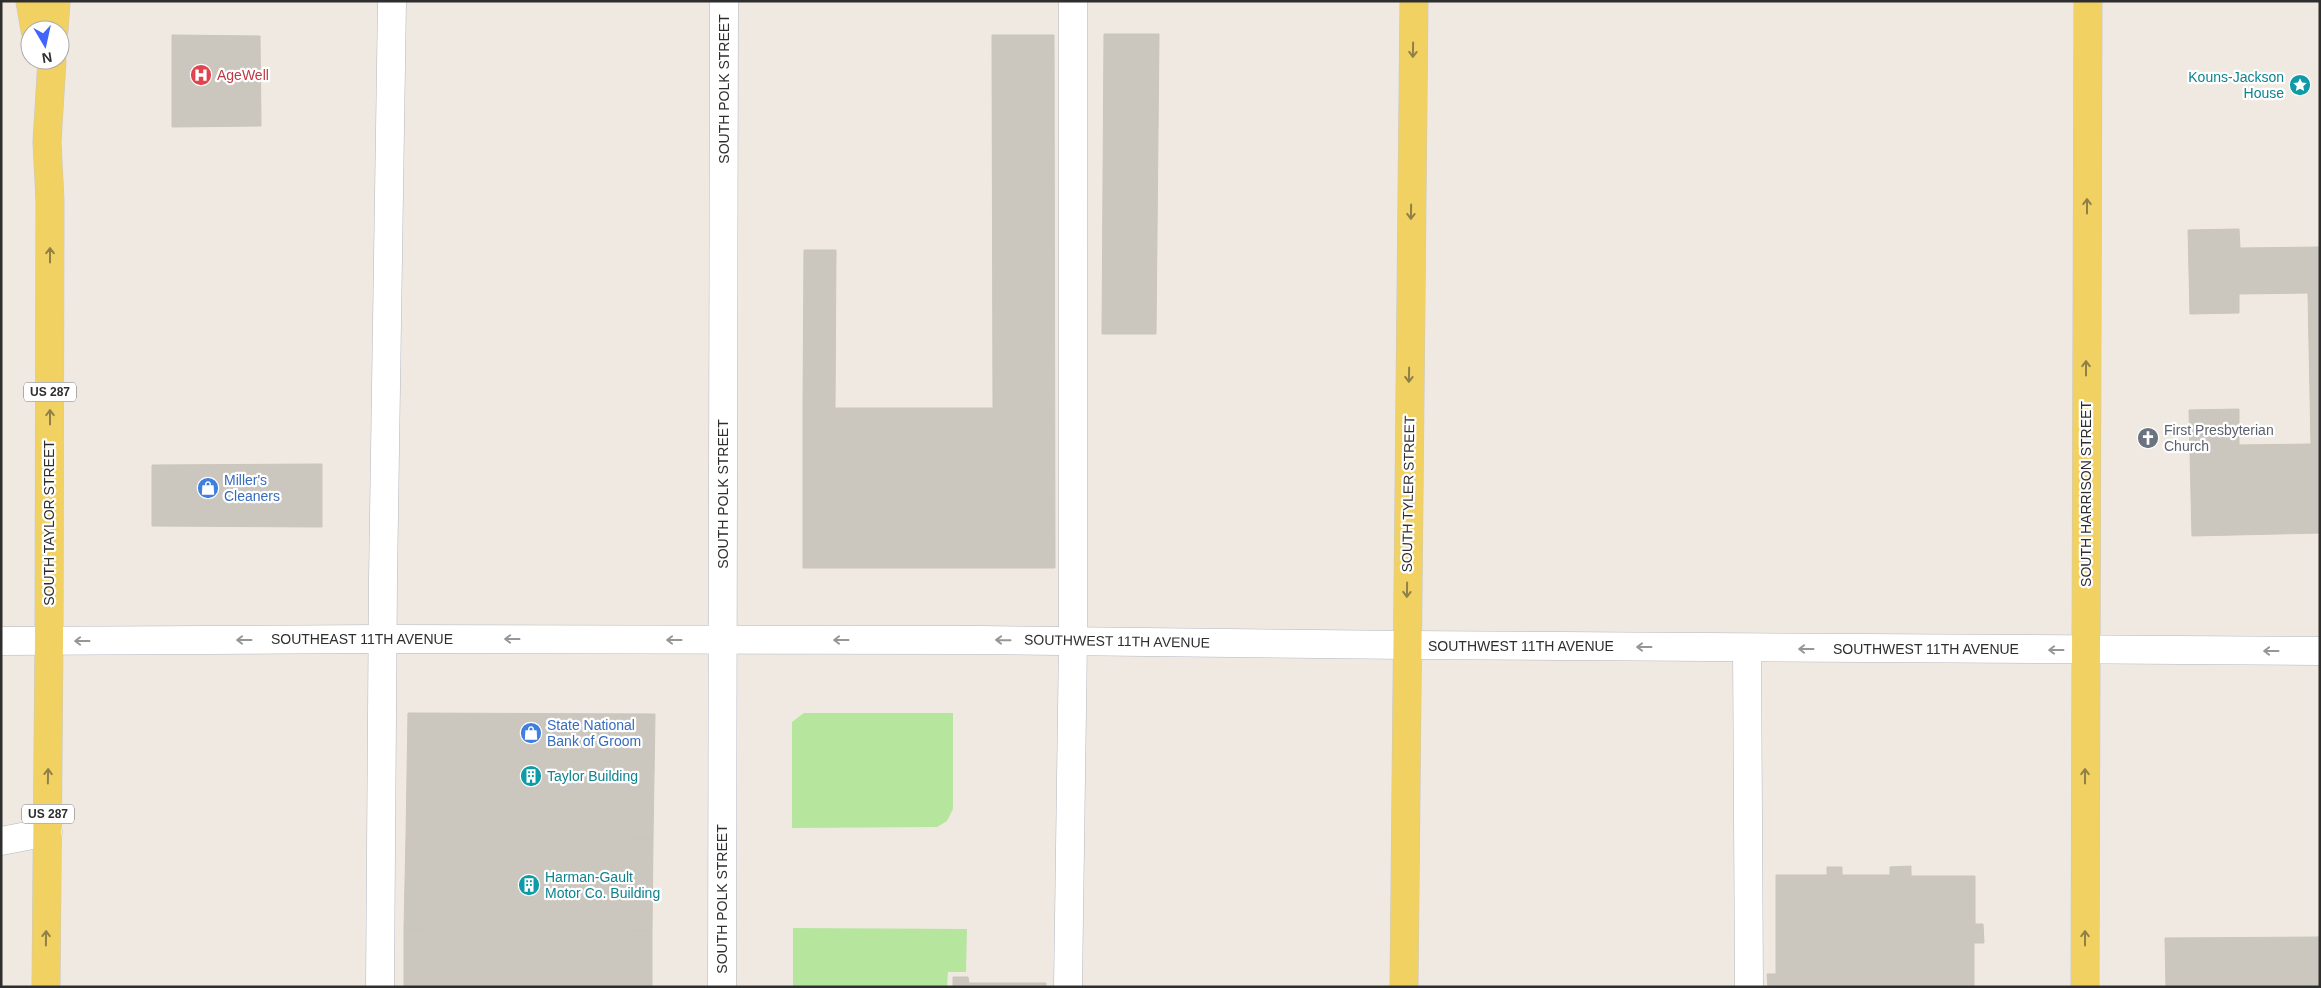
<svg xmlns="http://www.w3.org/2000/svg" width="2321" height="988" font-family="Helvetica,sans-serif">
<rect width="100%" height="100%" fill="#efe9e1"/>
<!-- green -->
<g fill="#b6e59e">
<path d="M804 713H953V809L947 821 937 827 792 828V722Z"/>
<path d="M793 928 967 929 966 972H948L947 987H793Z"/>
</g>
<!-- building -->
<g fill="#cbc7bf" stroke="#cbc5ba">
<path d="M1104 34H1159L1156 334H1102Z"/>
<path d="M172 35 260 36 261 126 172 127Z"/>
<path d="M992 35H1054L1055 568H803V408H993Z"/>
<path d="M2239 229 2240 248 2320 247V533L2192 536 2189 410 2239 409V445L2311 444 2308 293 2239 294V313L2190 314 2188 230Z"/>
<path d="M804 250H836L835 408H803Z"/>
<path d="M322 464V527L152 526V465Z"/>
<path d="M408 713 655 714 653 839 406 837Z"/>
<path d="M406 837 653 839 652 931 404 930Z"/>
<path d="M1911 866V876H1975V924H1983L1984 943H1974V987H1768L1767 974H1776V875H1827V867H1842V875H1890V867Z"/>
<path d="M404 930 652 931V987H404Z"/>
<path d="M2320 937V987H2166L2165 938Z"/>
<path d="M953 977H968L969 983H1046V987H953Z"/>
</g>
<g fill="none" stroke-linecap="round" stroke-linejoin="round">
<!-- minor casing -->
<g stroke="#b4b7c1" stroke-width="29">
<g id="minor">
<path d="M1 641 382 639 982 640 1406 645 2320 651"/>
<path d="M1747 648 1749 987"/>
<path d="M1 841 48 832"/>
<path d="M380 987 383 580 392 1"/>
<path d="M722 987 724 1"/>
<path d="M1068 987 1073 641V1"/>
</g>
</g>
<!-- major casing -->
<g stroke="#c9c9c9" stroke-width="29">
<g id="major">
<path d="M30 1 35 30"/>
<path d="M54 30 56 1"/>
<path d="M46 987 49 641 50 201 47 142 52 60"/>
<path d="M1404 987 1414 1"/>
<path d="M2085 987 2088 1"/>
</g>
</g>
<!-- minor -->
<use href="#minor" stroke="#fff" stroke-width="28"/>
<!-- major -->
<use href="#major" stroke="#f2d163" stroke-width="28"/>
</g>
<!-- one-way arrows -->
<defs><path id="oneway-shaft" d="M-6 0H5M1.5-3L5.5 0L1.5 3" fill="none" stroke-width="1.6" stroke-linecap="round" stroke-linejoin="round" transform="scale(1.25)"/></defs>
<g stroke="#908048">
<use href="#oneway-shaft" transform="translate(1413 50) rotate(91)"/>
<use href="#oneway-shaft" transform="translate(2087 206) rotate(-90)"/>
<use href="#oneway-shaft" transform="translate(1411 212) rotate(91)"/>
<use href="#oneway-shaft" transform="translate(50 255) rotate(-90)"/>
<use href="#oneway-shaft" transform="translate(2086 368) rotate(-90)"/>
<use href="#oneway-shaft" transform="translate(1409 375) rotate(91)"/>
<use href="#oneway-shaft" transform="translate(50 417) rotate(-90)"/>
<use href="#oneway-shaft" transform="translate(1407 590) rotate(91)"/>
<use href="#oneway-shaft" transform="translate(48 776) rotate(-89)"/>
<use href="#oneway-shaft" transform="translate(2085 776) rotate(-90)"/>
<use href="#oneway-shaft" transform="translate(46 938) rotate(-89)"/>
<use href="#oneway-shaft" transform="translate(2085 938) rotate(-90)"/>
</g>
<g stroke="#969696">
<use href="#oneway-shaft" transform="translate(512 639) rotate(-180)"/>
<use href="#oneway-shaft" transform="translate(244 640) rotate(180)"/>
<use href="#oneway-shaft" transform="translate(674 640) rotate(-180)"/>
<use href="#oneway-shaft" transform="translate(841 640) rotate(-180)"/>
<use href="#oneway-shaft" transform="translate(1003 640) rotate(-179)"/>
<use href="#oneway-shaft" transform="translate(82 641) rotate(180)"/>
<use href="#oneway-shaft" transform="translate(1644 647) rotate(-180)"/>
<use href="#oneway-shaft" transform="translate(1806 649) rotate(-180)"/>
<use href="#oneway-shaft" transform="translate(2056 650) rotate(-180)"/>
<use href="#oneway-shaft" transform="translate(2271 651) rotate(-180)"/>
</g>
<!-- icons -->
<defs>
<g id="hospital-disc" transform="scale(1.125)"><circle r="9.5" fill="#e0444e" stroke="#fff"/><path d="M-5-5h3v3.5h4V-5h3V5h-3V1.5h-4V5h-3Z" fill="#fff"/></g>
<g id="sight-disc" transform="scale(1.125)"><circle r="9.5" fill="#0f9aa8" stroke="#fff"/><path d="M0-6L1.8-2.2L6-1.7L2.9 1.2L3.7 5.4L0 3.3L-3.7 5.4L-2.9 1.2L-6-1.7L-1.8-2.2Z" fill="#fff"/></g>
<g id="church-disc" transform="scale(1.125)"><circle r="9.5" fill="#6b7280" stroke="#fff"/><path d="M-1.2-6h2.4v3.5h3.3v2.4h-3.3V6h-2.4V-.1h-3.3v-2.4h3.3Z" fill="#fff"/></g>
<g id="shop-disc" transform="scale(1.125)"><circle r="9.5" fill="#3f7fe0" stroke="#fff"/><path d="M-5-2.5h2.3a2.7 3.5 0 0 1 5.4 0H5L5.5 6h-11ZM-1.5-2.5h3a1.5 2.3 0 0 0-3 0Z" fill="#fff"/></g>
<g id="building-disc" transform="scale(1.125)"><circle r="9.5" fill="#0f9aa8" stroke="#fff"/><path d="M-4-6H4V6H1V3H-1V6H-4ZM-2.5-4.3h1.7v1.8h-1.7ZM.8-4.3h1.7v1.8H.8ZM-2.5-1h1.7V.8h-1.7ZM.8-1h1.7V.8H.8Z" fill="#fff"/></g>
</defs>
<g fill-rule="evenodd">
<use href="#hospital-disc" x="201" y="75"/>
<use href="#sight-disc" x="2300" y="85"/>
<use href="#church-disc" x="2148" y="438"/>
<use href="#shop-disc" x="208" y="488"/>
<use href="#shop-disc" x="531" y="733"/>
<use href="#building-disc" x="531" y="776"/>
<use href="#building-disc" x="529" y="885"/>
</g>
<g text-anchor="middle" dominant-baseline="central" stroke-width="4.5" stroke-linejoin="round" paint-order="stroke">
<!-- shield labels -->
<g fill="#fff" stroke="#6d6d6d" stroke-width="1">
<rect x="24" y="382.5" width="52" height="19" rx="4"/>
<rect x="22" y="804.5" width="52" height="19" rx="4"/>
</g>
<g font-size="12" font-weight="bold" fill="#2e2e2e">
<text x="50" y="392">US 287</text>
<text x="48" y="814">US 287</text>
</g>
<!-- health labels -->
<g font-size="14" fill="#be3a42" stroke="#fff" text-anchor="start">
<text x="217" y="75">AgeWell</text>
</g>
<!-- culture labels -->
<g font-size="14" fill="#0d838f" stroke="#fff" text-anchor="start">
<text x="2284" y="77" text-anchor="end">Kouns-Jackson<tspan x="2284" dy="16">House</tspan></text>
<text x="547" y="776">Taylor Building</text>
<text x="545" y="877">Harman-Gault<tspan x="545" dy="16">Motor Co. Building</tspan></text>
</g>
<!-- street labels -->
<g font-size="14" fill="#2e2e2e" stroke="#fff">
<text transform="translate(724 89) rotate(-90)">SOUTH POLK STREET</text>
<text transform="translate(723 494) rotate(-90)">SOUTH POLK STREET</text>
<text transform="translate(1408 494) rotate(-89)">SOUTH TYLER STREET</text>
<text transform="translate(2086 494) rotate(-90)">SOUTH HARRISON STREET</text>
<text transform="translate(49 523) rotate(-90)">SOUTH TAYLOR STREET</text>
<text x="362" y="639">SOUTHEAST 11TH AVENUE</text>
<text transform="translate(1117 641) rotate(1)">SOUTHWEST 11TH AVENUE</text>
<text x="1521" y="646">SOUTHWEST 11TH AVENUE</text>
<text x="1926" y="649">SOUTHWEST 11TH AVENUE</text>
<text transform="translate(722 899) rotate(-90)">SOUTH POLK STREET</text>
</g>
<!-- worship labels -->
<g font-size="14" fill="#5b616d" stroke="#fff" text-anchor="start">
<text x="2164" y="430">First Presbyterian<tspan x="2164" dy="16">Church</tspan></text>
</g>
<!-- shop labels -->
<g font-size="14" fill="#366cbe" stroke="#fff" text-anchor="start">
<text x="224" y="480">Miller's<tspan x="224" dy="16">Cleaners</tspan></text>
<text x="547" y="725">State National<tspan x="547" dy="16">Bank of Groom</tspan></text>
</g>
</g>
<!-- border -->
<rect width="2321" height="988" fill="none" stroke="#2e2e2e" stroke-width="5"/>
<!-- north arrow -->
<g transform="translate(45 45) rotate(171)"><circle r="24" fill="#ffffff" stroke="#ababab"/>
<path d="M0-4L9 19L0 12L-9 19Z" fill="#4264fb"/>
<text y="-8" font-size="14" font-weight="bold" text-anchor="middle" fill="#2e2e2e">N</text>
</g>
</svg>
